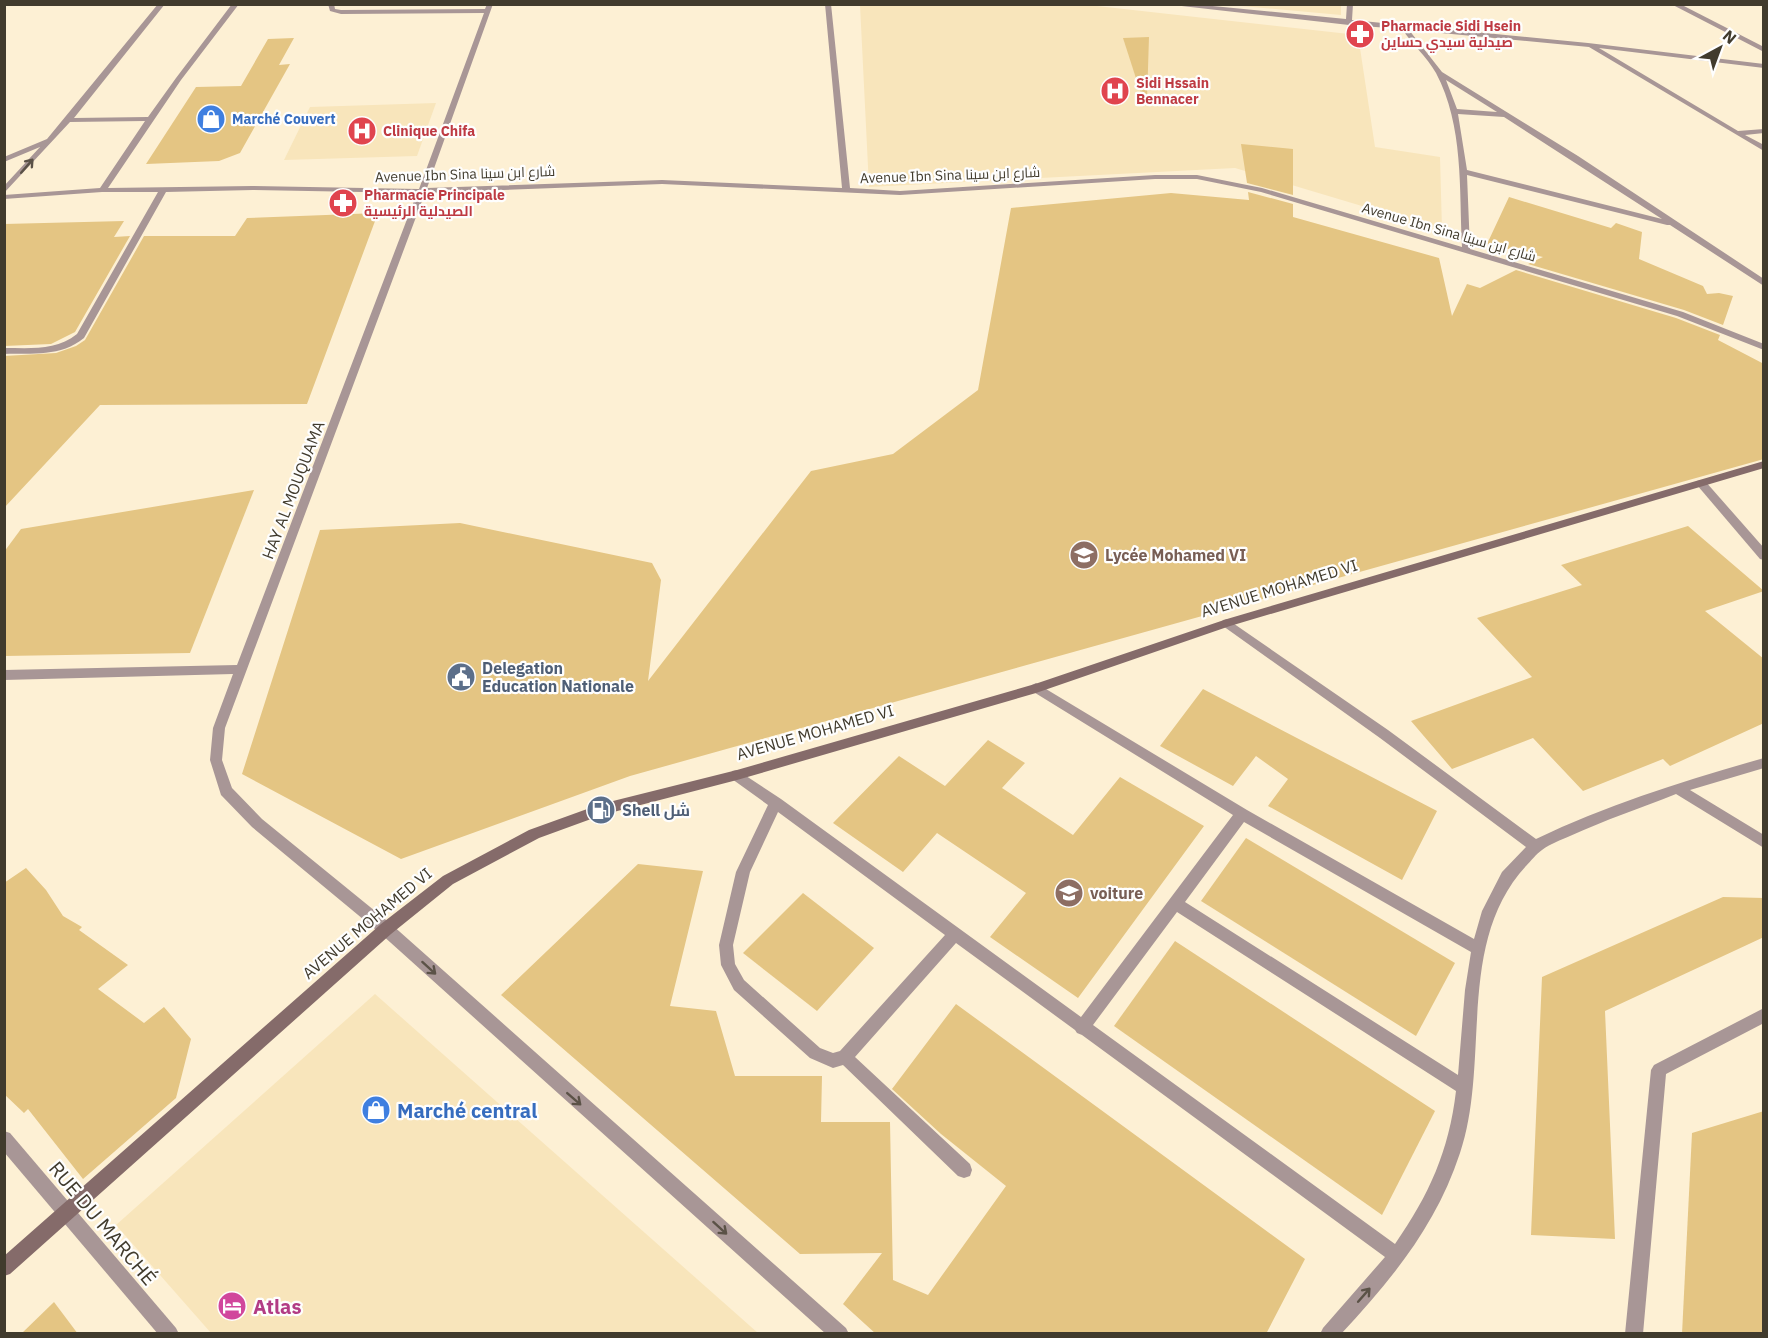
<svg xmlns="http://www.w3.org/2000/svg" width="1768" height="1338" font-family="'IBM Plex Sans',Cairo,sans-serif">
<rect width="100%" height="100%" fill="#fdf0d4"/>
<!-- built -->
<g fill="#f8e5bb">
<path d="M860 5H1088L1358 35 1375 147 1440 157 1442 230 1235 168 869 187Z"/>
<path d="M1230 5H1341V15Z"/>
<path d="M436 103 417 156 284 160 310 107Z"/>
<path d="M375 994 758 1333H211L116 1225Z"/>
</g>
<!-- building -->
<g fill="#e4c583">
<path d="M1149 37 1147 100H1143L1123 38Z"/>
<path d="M294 38 279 65 290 64 240 153 219 161 146 164 196 87 241 86 268 39Z"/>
<path d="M1241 144 1293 149V195L1247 183Z"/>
<path d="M1248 192 1293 204V217L1439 258 1452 316 1467 284 1480 288 1516 270 1676 318 1720 335 1718 340 1764 364V459L630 776 401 859 242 774 320 530 460 523 652 563 661 580 648 681 811 471 893 454 978 390 1011 208 1171 193 1249 200Z"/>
<path d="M1509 197 1611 228 1616 223 1642 232 1639 259 1703 286 1707 294 1719 293 1733 296 1723 325 1684 310 1528 264 1543 257 1487 244Z"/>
<path d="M378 213 307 404 100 405 4 508V356L56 353 76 346 85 340 144 236H235L247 218Z"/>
<path d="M124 221 114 237 130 236 75 332 51 344 4 346V224Z"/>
<path d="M254 490 190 653 4 656V552L21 529Z"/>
<path d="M1688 526 1764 591 1705 611 1764 659V723L1670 766 1663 759 1583 791 1533 738 1452 769 1411 721 1532 677 1477 618 1582 585 1561 565Z"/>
<path d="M1203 689 1437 811 1402 880 1268 806 1288 779 1256 756 1233 786 1160 746Z"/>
<path d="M988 740 1025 763 1002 788 1073 835 1120 777 1204 826 1078 998 990 937 1026 893 937 833 903 872 833 823 899 756 945 786Z"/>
<path d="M1246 838 1455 963 1416 1036 1201 901Z"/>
<path d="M638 864 703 871 670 1006 716 1011 735 1076H822L821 1122H890L893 1280 928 1295 1006 1186 941 1134 892 1089 956 1004 1305 1259 1266 1334H876L843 1304 882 1253 800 1254 501 995Z"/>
<path d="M26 868 46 890 63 916 82 927 79 930 128 965 98 989 144 1023 164 1007 191 1039 176 1098 83 1179 28 1109 24 1113 4 1094V883Z"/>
<path d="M803 893 874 948 817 1011 743 953Z"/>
<path d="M1723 897 1764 898V937L1605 1011 1615 1239 1531 1235 1542 977Z"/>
<path d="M1175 941 1435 1111 1382 1215 1114 1026Z"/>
<path d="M1764 1111V1334H1682L1692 1133Z"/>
<path d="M54 1302 78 1334H21Z"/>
</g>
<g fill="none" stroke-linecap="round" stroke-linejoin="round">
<!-- street -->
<g fill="#a89696" fill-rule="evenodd">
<path d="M158 4H165L74 118 148 117 176 78 232 4H239L181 80 108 188 253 186 419 189 484 13 341 14 330 11 328 4H334L335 9 341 10 485 9 487 4H493L427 188 662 180 842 188 825 4H831L850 188 900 191 1155 175H1197L1262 188 1462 247C1459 189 1464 126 1436 73 1427 57 1412 44 1402 29L1349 25 1164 4H1192L1346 19 1347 4H1353L1352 20 1588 43 1764 64V68L1599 48 1738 131 1764 129V133L1745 135 1764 145V151L1589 47 1409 30 1442 72 1578 156 1764 279V286L1670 225H1667L1467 175 1470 249 1683 312 1764 344V350L1677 316 1261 192 1197 179H1155L900 195 662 184 425 193 225 728 222 760 232 788 262 819 391 924 846 1328 849 1334H826L381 934 252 827 221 795 210 760 213 728 233 674 4 680V670L237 665 417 193 253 190 166 192 84 338C61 357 32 353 4 354V348C30 348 56 351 77 334L158 192H102L4 199V195L100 188 145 121 70 122 4 193V186L40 147 4 162V157L47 139ZM1446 80 1497 112 1457 109ZM1458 114 1504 117 1662 219 1467 170Z"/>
<path d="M1671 4H1680L1764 47V52Z"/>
<path d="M1701 480 1705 481 1764 548V560L1760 559 1697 485 1696 483 1697 481Z"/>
<path d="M1227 619 1388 730 1536 839C1609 804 1686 780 1764 758V768L1690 790 1764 835V848L1676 794C1641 808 1605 820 1570 836 1561 840 1550 844 1542 850 1536 854 1531 861 1526 866 1455 943 1491 1061 1460 1153 1436 1226 1392 1279 1341 1334H1320L1323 1328 1385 1257 1082 1035 1077 1033 1075 1030 956 943 855 1057 970 1164 972 1170 970 1176 964 1178 958 1176 843 1065 833 1068 810 1058 734 990 721 965 719 945 736 872 768 805 732 779 731 775 732 771 737 770 781 799 1081 1017 1233 815 1032 691 1030 688 1032 685 1036 683 1247 810 1474 939 1482 911 1502 872 1526 847 1380 738 1223 626 1221 623 1223 620ZM778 812 945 935 840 1051 833 1053 820 1048 744 980 735 964 733 945 750 872ZM1244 822 1471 952 1465 990 1458 1075 1185 902ZM1177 912 1456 1091C1449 1151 1429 1195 1395 1244L1093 1025Z"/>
<path d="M1764 1008V1023L1666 1074 1643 1334H1625L1651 1070 1654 1065Z"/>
<path d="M4 1131 10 1133 176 1328 179 1334H158L4 1152Z"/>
</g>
<!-- secondary -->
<path fill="#856b6a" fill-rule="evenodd" d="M1764 461V468L1230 626 1036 693 737 780 602 815 539 838 453 884 391 934 10 1274 4 1276V1256L381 924 443 876 529 830 601 804 737 770 1035 684 1227 619Z"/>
</g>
<!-- one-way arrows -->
<defs><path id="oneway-shaft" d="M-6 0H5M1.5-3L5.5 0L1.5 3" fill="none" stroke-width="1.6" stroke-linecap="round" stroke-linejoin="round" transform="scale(1.5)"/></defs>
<g stroke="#5b5247">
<use href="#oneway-shaft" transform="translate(27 166) rotate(-49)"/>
<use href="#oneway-shaft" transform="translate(429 968) rotate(42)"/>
<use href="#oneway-shaft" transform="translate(574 1099) rotate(41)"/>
<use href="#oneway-shaft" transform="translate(720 1228) rotate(42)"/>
<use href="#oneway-shaft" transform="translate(1364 1295) rotate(-49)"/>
</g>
<!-- icons -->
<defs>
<g id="pharmacy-disc" transform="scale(1.5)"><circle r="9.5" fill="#e0444e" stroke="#fefefe"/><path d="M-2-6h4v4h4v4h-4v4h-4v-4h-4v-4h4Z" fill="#fff"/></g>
<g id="hospital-disc" transform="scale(1.5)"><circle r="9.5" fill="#e0444e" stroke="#fefefe"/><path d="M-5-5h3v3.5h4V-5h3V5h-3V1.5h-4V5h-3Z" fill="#fff"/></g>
<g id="shop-disc" transform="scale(1.5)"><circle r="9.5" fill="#3f7fe0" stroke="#fefefe"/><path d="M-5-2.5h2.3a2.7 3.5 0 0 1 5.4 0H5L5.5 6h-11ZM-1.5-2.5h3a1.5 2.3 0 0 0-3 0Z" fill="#fff"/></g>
<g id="university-disc" transform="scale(1.5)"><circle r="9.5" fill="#8d6e63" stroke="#fefefe"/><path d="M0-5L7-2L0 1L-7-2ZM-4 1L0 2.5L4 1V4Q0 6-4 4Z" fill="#fff"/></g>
<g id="civic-disc" transform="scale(1.5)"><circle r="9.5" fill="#5c6f8a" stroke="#fefefe"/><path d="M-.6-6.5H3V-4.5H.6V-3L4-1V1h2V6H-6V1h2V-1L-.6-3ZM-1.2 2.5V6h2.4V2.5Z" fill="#fff"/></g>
<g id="fuel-disc" transform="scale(1.5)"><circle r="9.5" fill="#5c6f8a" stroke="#fefefe"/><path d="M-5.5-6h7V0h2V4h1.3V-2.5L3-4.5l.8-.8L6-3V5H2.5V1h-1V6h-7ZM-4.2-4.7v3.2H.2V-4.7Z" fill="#fff"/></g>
<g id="school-disc" transform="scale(1.5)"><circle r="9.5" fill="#8d6e63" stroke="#fefefe"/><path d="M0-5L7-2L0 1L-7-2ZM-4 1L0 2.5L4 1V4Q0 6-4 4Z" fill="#fff"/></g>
<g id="hotel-disc" transform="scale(1.5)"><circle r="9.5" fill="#d1479c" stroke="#fefefe"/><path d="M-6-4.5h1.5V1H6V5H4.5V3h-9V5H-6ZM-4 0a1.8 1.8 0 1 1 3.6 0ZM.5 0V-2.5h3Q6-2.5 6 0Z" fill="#fff"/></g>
</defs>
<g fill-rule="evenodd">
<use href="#pharmacy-disc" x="1360" y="34"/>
<use href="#hospital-disc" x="1115" y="91"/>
<use href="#shop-disc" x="211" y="119"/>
<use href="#hospital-disc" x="362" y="131"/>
<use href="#pharmacy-disc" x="343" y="203"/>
<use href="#university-disc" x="1084" y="555"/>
<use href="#civic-disc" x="461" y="677"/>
<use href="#fuel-disc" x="601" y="810"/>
<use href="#school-disc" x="1069" y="893"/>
<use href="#shop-disc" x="376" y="1110"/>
<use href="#hotel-disc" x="232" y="1306"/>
</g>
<g text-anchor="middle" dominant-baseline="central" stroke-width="4.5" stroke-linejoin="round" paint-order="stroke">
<!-- far-health labels -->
<g font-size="14" font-weight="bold" fill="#be3a42" stroke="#fefefe" text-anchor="start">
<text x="1381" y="26">Pharmacie Sidi Hsein<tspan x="1381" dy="16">صيدلية سيدي حساين</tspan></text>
<text x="1136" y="83">Sidi Hssain<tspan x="1136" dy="16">Bennacer</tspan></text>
<text x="383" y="131">Clinique Chifa</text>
<text x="364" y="195">Pharmacie Principale<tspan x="364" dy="16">الصيدلية الرئيسية</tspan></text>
</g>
<!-- far-shop labels -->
<g font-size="14" font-weight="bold" fill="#366cbe" stroke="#fefefe" text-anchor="start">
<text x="232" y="119">Marché Couvert</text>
</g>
<!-- far-street labels -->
<g font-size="14" fill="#413b2d" stroke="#fefefe">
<text transform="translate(465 174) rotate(-2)">Avenue Ibn Sina شارع ابن سينا</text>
<text transform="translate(950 175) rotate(-2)">Avenue Ibn Sina شارع ابن سينا</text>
<text transform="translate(1449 232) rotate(16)">Avenue Ibn Sina شارع ابن سينا</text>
</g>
<!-- street labels -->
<g font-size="16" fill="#413b2d" stroke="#fefefe">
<text transform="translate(293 490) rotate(-69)">HAY AL MOUQUAMA</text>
<text transform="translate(1279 588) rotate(-17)">AVENUE MOHAMED VI</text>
<text transform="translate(815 732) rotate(-16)">AVENUE MOHAMED VI</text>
<text transform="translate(367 923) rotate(-40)">AVENUE MOHAMED VI</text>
</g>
<!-- education labels -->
<g font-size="16" font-weight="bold" fill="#785e54" stroke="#fefefe" text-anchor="start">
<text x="1105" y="555">Lycée Mohamed VI</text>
<text x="1090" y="893">voiture</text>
</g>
<!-- service labels -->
<g font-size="16" font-weight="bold" fill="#4e5e75" stroke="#fefefe" text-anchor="start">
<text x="482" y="668">Delegation<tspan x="482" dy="18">Education Nationale</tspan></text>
<text x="622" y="810">Shell شل</text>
</g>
<!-- near-shop labels -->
<g font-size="20" font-weight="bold" fill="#366cbe" stroke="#fefefe" text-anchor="start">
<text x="397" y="1110">Marché central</text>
</g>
<!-- near-street labels -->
<g font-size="20" fill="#413b2d" stroke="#fefefe">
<text transform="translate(103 1223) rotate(50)">RUE DU MARCHÉ</text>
</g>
<!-- near-hotel labels -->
<g font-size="20" font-weight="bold" fill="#b23c85" stroke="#fefefe" text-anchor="start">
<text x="253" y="1306">Atlas</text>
</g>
</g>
<!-- border -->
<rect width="1768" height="1338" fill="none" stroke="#413b2d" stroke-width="12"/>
<!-- north arrow -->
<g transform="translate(1720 48) rotate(41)" stroke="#fefefe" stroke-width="4.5" paint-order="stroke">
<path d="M0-4.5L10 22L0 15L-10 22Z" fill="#413b2d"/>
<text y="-9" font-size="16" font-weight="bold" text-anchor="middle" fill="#413b2d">N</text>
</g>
</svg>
